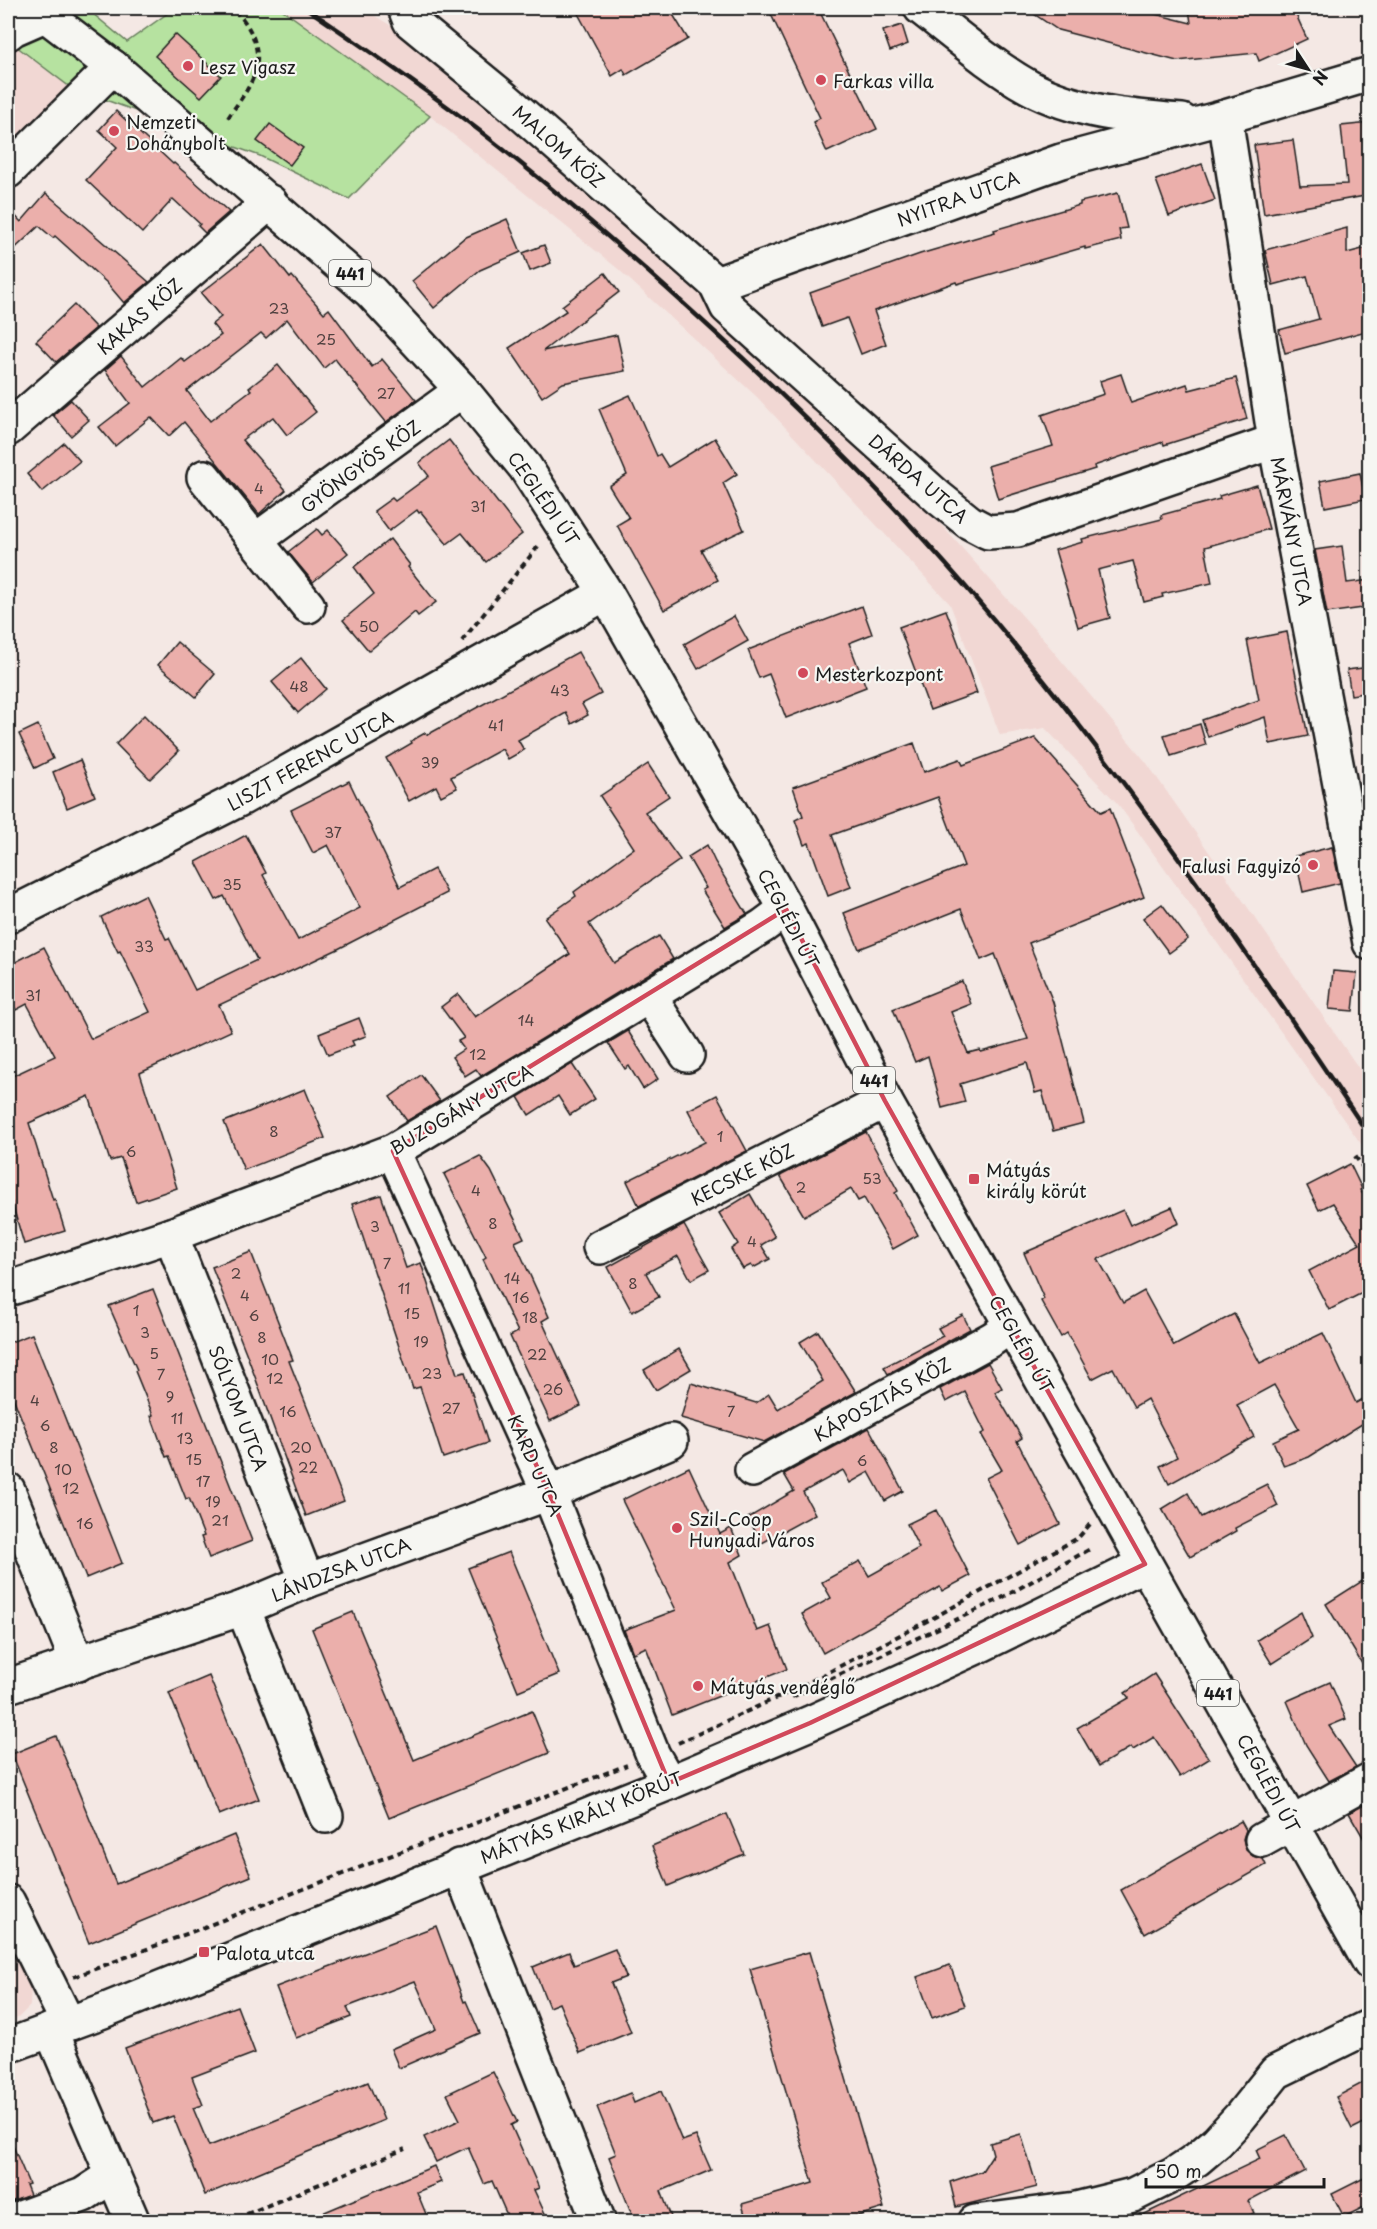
<svg xmlns="http://www.w3.org/2000/svg" width="1377" height="2229" font-family="'Playpen Sans',sans-serif">
<rect width="100%" height="100%" fill="#f4e8e4"/>
<filter id="ink" filterUnits="userSpaceOnUse"><feTurbulence type="fractalNoise" baseFrequency=".0167" numOctaves="2"/><feDisplacementMap in="SourceGraphic" scale="12" xChannelSelector="R" yChannelSelector="G"/><feConvolveMatrix kernelMatrix="1 2 1 2 8 2 1 2 1" color-interpolation-filters="sRGB"/></filter>
<g filter="url(#ink)">
<!-- built -->
<g fill="#f1d7d3">
<path d="M280 8H362L398 30 562 171 727 316 912 492 1044 640 1146 762 1258 922 1362 1073 1369 1092V1155L1118 804 1045 728 1000 735 950 604 757 397 617 268 430 116Z"/>
<path d="M8 40 70 87 8 157Z"/>
<path d="M8 1939 31 1985 30 2006 18 2018 8 2022Z"/>
</g>
<!-- green -->
<path fill="#b6e2a0" stroke="#697f5e" stroke-width="1.5" d="M8 8H86L127 42 175 8H280L430 116 349 199 260 156 70 87 8 40Z"/>
<!-- building -->
<g fill="#ebafab" stroke="#1c1c1c" stroke-width="1.5">
<path d="M575 8H669L688 39 626 75 623 69 612 76Z"/>
<path d="M768 8H818L877 129 827 152 813 122 820 118Z"/>
<path d="M1025 8H1131L1191 23 1189 9 1293 8 1307 39 1259 61 1256 53 1177 61 1058 30Z"/>
<path d="M902 25 908 44 890 51 883 31Z"/>
<path d="M175 34 221 76 201 97 155 56Z"/>
<path d="M116 111 173 164 174 163 229 212 205 233 198 226 200 224 173 199 142 233 86 180 117 147 99 130Z"/>
<path d="M1370 123V195L1264 214 1254 145 1293 140 1300 186 1347 184 1341 126Z"/>
<path d="M270 124 303 148 290 165 257 141Z"/>
<path d="M1202 164 1215 200 1169 216 1156 180Z"/>
<path d="M46 193 149 282 124 303 107 283 55 236 53 238 39 226 8 255V208L21 222Z"/>
<path d="M1118 193 1127 228 1119 229 1121 240 1085 249V247L957 284 956 282 874 311 886 344 861 354 847 318 822 327 810 293 920 254 995 232 994 230 1080 205V202Z"/>
<path d="M507 219 521 252 480 270 434 308 412 281 464 238Z"/>
<path d="M1347 228V253L1370 247V330L1285 353 1279 330 1319 319 1307 276 1273 285 1265 250Z"/>
<path d="M263 244 290 278 292 276 324 313 329 309 372 367 382 359 416 400 386 422 335 359 324 368 287 319 266 338 261 333 187 391 210 421 251 390 249 388 278 365 316 412 287 435 273 417 242 440 286 490 259 514 184 422 169 436 151 417 115 446 99 427 130 403 105 370 121 356 145 387 181 358 185 362 221 335 212 324 221 317 201 293Z"/>
<path d="M544 245 551 263 530 271 523 253Z"/>
<path d="M605 273 619 292 543 351 617 335 625 371 563 383 542 397 509 348 566 311 562 306Z"/>
<path d="M74 305 96 328 56 362 36 341Z"/>
<path d="M1121 374 1131 403 1187 384 1189 390 1236 378 1247 419 1164 445 1163 442 1094 466 1095 469 998 499 988 466 1053 446 1042 415 1104 394 1100 381Z"/>
<path d="M630 395 657 456 660 454 668 467 715 438 737 474 723 483 744 530 701 550 718 580 664 610 617 525 629 518 609 486 627 475 599 409Z"/>
<path d="M71 400 89 420 71 436 53 415Z"/>
<path d="M449 440 522 534 486 562 462 533 447 544 421 512 419 513 417 510 389 531 374 511 392 498 395 501 429 476 419 463Z"/>
<path d="M64 443 80 461 42 492 27 474Z"/>
<path d="M1360 473 1365 499 1325 507 1320 481Z"/>
<path d="M1257 485 1269 529 1205 547 1212 583 1162 594 1163 597 1144 602 1133 561 1098 570 1110 618 1078 627 1055 550 1083 542 1082 539 1162 519 1161 515 1220 499 1219 496Z"/>
<path d="M317 529 322 535 328 530 348 553 313 582 288 552Z"/>
<path d="M390 539 410 565 408 567 436 602 418 616 415 612 369 651 343 620 374 594 354 567Z"/>
<path d="M1342 546 1347 583 1370 580V607L1327 613 1315 550Z"/>
<path d="M862 606 872 634 849 643 866 687 786 718 769 674 759 678 748 650Z"/>
<path d="M946 610 977 693 930 710 899 627Z"/>
<path d="M734 616 748 641 698 669 684 644Z"/>
<path d="M1287 632 1308 736 1270 744 1265 717 1208 737 1202 720 1259 700 1247 640Z"/>
<path d="M177 642 215 674 196 697 158 665Z"/>
<path d="M578 652 601 694 582 704 588 715 572 724 566 713 518 740 524 750 508 759 502 749 451 777 457 788 441 796 436 786 409 801 386 758 412 743 411 741 425 733 427 735Z"/>
<path d="M301 658 326 689 298 713 272 682Z"/>
<path d="M1370 667V692L1351 695 1347 670Z"/>
<path d="M144 715 179 751 150 779 116 744Z"/>
<path d="M1200 724 1206 745 1171 756 1164 735Z"/>
<path d="M38 725 53 759 35 768 19 734Z"/>
<path d="M1035 738 1101 812 1110 808 1144 897 1029 943 1053 1002 1084 1123 1053 1131 1042 1091 1035 1093 1027 1063 960 1084 965 1102 942 1108 928 1056 915 1062 893 1009 962 981 971 1004 951 1012 968 1053 980 1050 981 1052 1028 1039 995 954 981 960 961 909 859 949 844 913 964 866 938 797 832 835 851 887 828 896 809 843 804 845 795 820 803 816 793 787 914 743 924 772 960 759 963 765Z"/>
<path d="M80 760 95 796 67 808 53 772Z"/>
<path d="M648 764 669 796 645 812 680 860 589 924 614 963 659 936 673 959 481 1076 476 1069 465 1076 452 1057 464 1049 458 1041 464 1038 441 1007 458 994 475 1017 570 954 545 918 576 896 574 892 634 848 600 796Z"/>
<path d="M349 781 400 887 434 869 447 893 336 950 219 1005 231 1031 140 1073 177 1188 136 1202 121 1158 110 1161 89 1096 29 1123 53 1200 55 1199 65 1231 24 1244 11 1200 8 1201V1078L55 1056 27 1004 16 1010 8 995V966L44 947 91 1039 150 1012 120 951 118 952 101 917 145 895 166 939 169 938 195 990 257 960 224 896 216 900 196 862 246 835 266 873 263 875 298 940 360 908 328 845 313 853 291 810Z"/>
<path d="M707 845 715 862 747 914 725 927 702 890 706 888 688 857Z"/>
<path d="M1332 847 1340 883 1303 892 1295 856Z"/>
<path d="M1162 904 1188 939 1169 953 1143 918Z"/>
<path d="M1333 971 1357 973 1353 1011 1329 1009Z"/>
<path d="M359 1018 366 1036 352 1041 354 1045 328 1055 319 1034Z"/>
<path d="M628 1031 658 1079 643 1089 629 1066 625 1069 608 1043Z"/>
<path d="M572 1064 595 1099 570 1115 558 1096 529 1115 518 1097Z"/>
<path d="M421 1075 440 1101 407 1121 390 1097Z"/>
<path d="M305 1089 325 1138 244 1170 224 1122Z"/>
<path d="M717 1095 747 1151 639 1206 627 1181 705 1142 688 1110Z"/>
<path d="M866 1132 898 1191 895 1193 918 1235 893 1249 864 1198 858 1201 851 1189 804 1216 780 1176Z"/>
<path d="M480 1156 491 1171 524 1238 515 1242 549 1317 542 1321 581 1406 550 1421 510 1336 518 1332 483 1259 486 1257 444 1174Z"/>
<path d="M1350 1164 1362 1189 1360 1190 1370 1204V1289L1329 1310 1309 1271 1360 1244 1333 1203 1319 1210 1307 1186Z"/>
<path d="M750 1194 775 1237 761 1245 770 1259 753 1268 751 1265 743 1269 731 1249 738 1244 719 1213Z"/>
<path d="M381 1195 406 1268 421 1263 457 1374 465 1372 488 1443 443 1458 420 1387 413 1389 352 1204Z"/>
<path d="M1172 1207 1179 1223 1098 1259 1123 1303 1144 1291 1174 1346 1234 1314 1260 1363 1323 1333 1356 1403 1370 1395V1419L1309 1457 1284 1466 1273 1441 1299 1429 1274 1385 1237 1405 1254 1437 1169 1484 1160 1466 1177 1457 1147 1399 1134 1407 1113 1368 1092 1379 1067 1333 1061 1337 1041 1301 1044 1299 1024 1253 1123 1210 1130 1225Z"/>
<path d="M684 1225 709 1270 691 1280 678 1256 646 1273 659 1297 632 1312 608 1267Z"/>
<path d="M251 1252 293 1360 289 1361 344 1501 306 1516 247 1355 212 1267Z"/>
<path d="M153 1289 252 1541 209 1558 201 1537 204 1536 189 1498 186 1499 169 1456 166 1457 151 1416 153 1415 135 1371 137 1370 109 1306Z"/>
<path d="M963 1315 970 1329 888 1374 884 1367 943 1336 938 1328Z"/>
<path d="M818 1331 856 1392 764 1442 681 1418 691 1383 756 1403 769 1394 778 1409 823 1381 800 1342Z"/>
<path d="M32 1334 122 1563 86 1578 8 1385V1343Z"/>
<path d="M679 1349 691 1369 656 1390 644 1370Z"/>
<path d="M988 1363 1002 1388 995 1392 1022 1438 1017 1441 1060 1524 1020 1545 986 1478 1002 1470 981 1434 985 1432 965 1392 946 1402 940 1389Z"/>
<path d="M869 1428 903 1491 885 1501 869 1472 850 1483 843 1470 803 1492 815 1514 762 1543 748 1518 794 1491 784 1474Z"/>
<path d="M689 1467 720 1534 731 1528 742 1555 730 1562 757 1631 770 1626 787 1669 672 1715 646 1647 633 1653 624 1630 676 1610 622 1500Z"/>
<path d="M1267 1484 1278 1506 1235 1528 1236 1531 1190 1557 1162 1509 1188 1493 1201 1517Z"/>
<path d="M936 1510 970 1576 942 1591 940 1587 823 1653 802 1614 831 1598 822 1582 860 1561 869 1576 919 1548 907 1524Z"/>
<path d="M509 1552 559 1674 518 1691 468 1568Z"/>
<path d="M1370 1576V1677L1326 1604Z"/>
<path d="M353 1612 414 1760 532 1711 549 1753 389 1818 312 1629Z"/>
<path d="M1301 1612 1312 1638 1272 1664 1257 1640Z"/>
<path d="M1154 1674 1209 1759 1180 1777 1154 1737 1133 1750 1131 1747 1099 1766 1077 1728 1129 1698 1125 1693Z"/>
<path d="M209 1676 259 1799 219 1815 169 1693Z"/>
<path d="M1330 1682 1346 1719 1329 1726 1356 1767 1329 1781 1306 1745 1287 1701Z"/>
<path d="M56 1736 116 1884 234 1835 251 1876 89 1943 12 1754Z"/>
<path d="M1370 1802V1849L1349 1813Z"/>
<path d="M727 1814 744 1854 668 1886 652 1846Z"/>
<path d="M1241 1821 1246 1830 1243 1839 1246 1850 1253 1856 1263 1859 1266 1865 1145 1934 1121 1890Z"/>
<path d="M436 1926 464 2002 466 2001 480 2033 399 2068 391 2049 436 2029 415 1981 347 2007 351 2017 296 2038 276 1987Z"/>
<path d="M615 1949 626 1977 611 1983 631 2032 580 2053 559 2003 549 2007 533 1967 569 1952 574 1965Z"/>
<path d="M809 1952 884 2208 838 2222H747L742 2204 813 2183 750 1969Z"/>
<path d="M950 1965 965 2006 932 2018 917 1977Z"/>
<path d="M237 2006 255 2053 192 2077 203 2105 193 2108 209 2146 264 2125 368 2082 384 2120 205 2195 173 2116 153 2123 125 2048Z"/>
<path d="M493 2072 517 2122 511 2125 539 2188 534 2190 549 2222H510L492 2181 484 2184 468 2147 436 2162 424 2137 460 2120 447 2094Z"/>
<path d="M1370 2079V2120L1352 2129 1336 2097Z"/>
<path d="M661 2091 682 2141 696 2136 711 2170 661 2191 673 2222H635L609 2157 616 2154 597 2107 630 2093 634 2103Z"/>
<path d="M8 2134 29 2184 26 2185 30 2195 8 2203Z"/>
<path d="M1021 2134 1037 2187 956 2207 950 2182 982 2171 993 2154 990 2143Z"/>
<path d="M1286 2135 1305 2171 1248 2201 1254 2213 1236 2222H1128L1260 2159 1256 2150Z"/>
<path d="M434 2166 441 2182 417 2192 426 2214 409 2222H301Z"/>
<path d="M1370 2175V2204L1344 2217 1332 2194Z"/>
</g>
<g fill="none" stroke-linecap="round" stroke-linejoin="round">
<!-- minor casing -->
<g stroke="#1c1c1c" stroke-width="38">
<g id="minor">
<path d="M405 8 410 21 505 99 716 284 727 307 939 498 969 522 988 532 1018 530 1275 441"/>
<path d="M921 8C956 35 990 65 1029 87 1075 112 1131 117 1182 121"/>
<path d="M8 33 13 29 45 15"/>
<path d="M1225 117 1275 441 1370 943"/>
<path d="M8 171 113 67"/>
<path d="M716 284 1061 161 1225 117 1370 74"/>
<path d="M8 429 270 202"/>
<path d="M204 477 308 606"/>
<path d="M256 540 462 390"/>
<path d="M8 916 242 798 606 593"/>
<path d="M649 996 687 1055"/>
<path d="M393 1151 549 1493 653 1755 669 1783"/>
<path d="M171 1235 307 1581"/>
<path d="M600 1247 885 1101"/>
<path d="M8 1289 171 1235 393 1151 649 996 763 926 786 909"/>
<path d="M752 1470 992 1339 1011 1326"/>
<path d="M8 1490 78 1664"/>
<path d="M243 1608 326 1816"/>
<path d="M8 1686 243 1608 307 1581 549 1493 671 1441"/>
<path d="M1262 1840 1370 1780"/>
<path d="M459 1866 599 2222"/>
<path d="M8 1902 68 2023"/>
<path d="M51 2030 133 2222"/>
<path d="M8 2046 103 2011 669 1783 810 1723 983 1644 1145 1564"/>
<path d="M10 2222 83 2195 112 2176"/>
<path d="M975 2222 1076 2209 1133 2195 1173 2175 1197 2159 1217 2142 1240 2117 1276 2072 1370 2026"/>
</g>
</g>
<!-- major casing -->
<g stroke="#1c1c1c" stroke-width="38">
<path id="major" d="M36 8 113 67 371 292 462 390 525 467 606 593 786 909 885 1101 1370 1963"/>
</g>
<!-- path -->
<g stroke="#1c1c1c" stroke-width="4" stroke-dasharray="6 4.5" stroke-linecap="butt">
<path d="M228 118C246 90 266 72 253 37 248 25 241 15 231 8"/>
<path d="M462 641 540 544"/>
<path d="M1355 1156 1370 1178"/>
<path d="M792 1697 998 1600 1092 1548"/>
<path d="M678 1743 796 1689 933 1618 1078 1538 1091 1523"/>
<path d="M74 1977 627 1765"/>
<path d="M227 2222 405 2149"/>
</g>
<!-- minor -->
<use href="#minor" stroke="#f6f6f2" stroke-width="33"/>
<!-- major -->
<use href="#major" stroke="#f6f6f2" stroke-width="33"/>
<!-- rail -->
<path stroke="#1c1c1c" stroke-width="4.5" d="M306 8C366 49 427 90 485 135 566 198 642 265 718 335 804 414 888 497 965 586 1115 759 1244 947 1370 1137"/>
</g>
</g>
<!-- marked area -->
<path fill="none" stroke="#d1495b" stroke-width="4.5" stroke-linejoin="round" d="M786 909 885 1101 1145 1564 810 1723 669 1783 549 1493 393 1151Z"/>
<!-- markers -->
<g fill="#d1495b" stroke="#f6f6f2" stroke-width="2">
<circle cx="188" cy="66" r="6"/>
<circle cx="821" cy="80" r="6"/>
<circle cx="114" cy="131" r="6"/>
<circle cx="803" cy="673" r="6"/>
<circle cx="1313" cy="865" r="6"/>
<rect x="968" y="1173" width="12" height="12" rx="3"/>
<circle cx="677" cy="1528" r="6"/>
<circle cx="698" cy="1686" r="6"/>
<rect x="198" y="1946" width="12" height="12" rx="3"/>
</g>
<g text-anchor="middle" dominant-baseline="central" stroke-width="4.5" stroke-linejoin="round" paint-order="stroke">
<!-- number labels -->
<g font-size="15" fill="#504140">
<text x="279" y="307">23</text>
<text x="326" y="338">25</text>
<text x="386" y="392">27</text>
<text x="259" y="487">4</text>
<text x="478" y="505">31</text>
<text x="369" y="625">50</text>
<text x="299" y="685">48</text>
<text x="560" y="689">43</text>
<text x="496" y="724">41</text>
<text x="430" y="761">39</text>
<text x="333" y="831">37</text>
<text x="232" y="883">35</text>
<text x="144" y="945">33</text>
<text x="33" y="994">31</text>
<text x="526" y="1019">14</text>
<text x="478" y="1053">12</text>
<text x="274" y="1130">8</text>
<text x="720" y="1135">1</text>
<text x="131" y="1150">6</text>
<text x="872" y="1177">53</text>
<text x="801" y="1186">2</text>
<text x="476" y="1189">4</text>
<text x="493" y="1222">8</text>
<text x="375" y="1225">3</text>
<text x="752" y="1240">4</text>
<text x="387" y="1262">7</text>
<text x="236" y="1272">2</text>
<text x="512" y="1277">14</text>
<text x="633" y="1282">8</text>
<text x="404" y="1287">11</text>
<text x="245" y="1294">4</text>
<text x="521" y="1296">16</text>
<text x="136" y="1309">1</text>
<text x="412" y="1312">15</text>
<text x="254" y="1314">6</text>
<text x="530" y="1316">18</text>
<text x="145" y="1331">3</text>
<text x="262" y="1336">8</text>
<text x="421" y="1340">19</text>
<text x="154" y="1352">5</text>
<text x="537" y="1353">22</text>
<text x="270" y="1358">10</text>
<text x="432" y="1372">23</text>
<text x="161" y="1373">7</text>
<text x="275" y="1377">12</text>
<text x="553" y="1388">26</text>
<text x="170" y="1395">9</text>
<text x="35" y="1399">4</text>
<text x="451" y="1407">27</text>
<text x="288" y="1410">16</text>
<text x="731" y="1410">7</text>
<text x="177" y="1417">11</text>
<text x="45" y="1424">6</text>
<text x="185" y="1437">13</text>
<text x="54" y="1446">8</text>
<text x="301" y="1446">20</text>
<text x="194" y="1458">15</text>
<text x="862" y="1459">6</text>
<text x="308" y="1466">22</text>
<text x="63" y="1468">10</text>
<text x="203" y="1480">17</text>
<text x="71" y="1487">12</text>
<text x="213" y="1500">19</text>
<text x="220" y="1519">21</text>
<text x="85" y="1522">16</text>
</g>
<!-- shield labels -->
<g fill="#f6f6f2" stroke="#5d5d5c" stroke-width="1.5">
<rect x="329" y="260" width="42" height="26" rx="4.5"/>
<rect x="853" y="1067" width="42" height="26" rx="4.5"/>
<rect x="1197" y="1680" width="42" height="26" rx="4.5"/>
</g>
<g font-size="16" font-weight="bold" fill="#1c1c1c">
<text x="350" y="273">441</text>
<text x="874" y="1080">441</text>
<text x="1218" y="1693">441</text>
</g>
<!-- poi labels -->
<g font-size="18" fill="#1c1c1c" stroke="#f6f6f2" text-anchor="start">
<text x="200" y="66">Lesz Vigasz</text>
<text x="833" y="80">Farkas villa</text>
<text x="126" y="121">Nemzeti<tspan x="126" dy="21">Dohánybolt</tspan></text>
<text x="815" y="673">Mesterkozpont</text>
<text x="1301" y="865" text-anchor="end">Falusi Fagyizó</text>
<text x="986" y="1169">Mátyás<tspan x="986" dy="21">király körút</tspan></text>
<text x="689" y="1518">Szil-Coop<tspan x="689" dy="21">Hunyadi Város</tspan></text>
<text x="710" y="1686">Mátyás vendéglő</text>
<text x="216" y="1952">Palota utca</text>
</g>
<!-- street labels -->
<g font-size="18" fill="#1c1c1c" stroke="#f6f6f2">
<text transform="translate(559 146) rotate(41)">MALOM KÖZ</text>
<text transform="translate(958 198) rotate(-20)">NYITRA UTCA</text>
<text transform="translate(139 316) rotate(-41)">KAKAS KÖZ</text>
<text transform="translate(360 466) rotate(-36)">GYÖNGYÖS KÖZ</text>
<text transform="translate(919 478) rotate(41)">DÁRDA UTCA</text>
<text transform="translate(544 498) rotate(55)">CEGLÉDI ÚT</text>
<text transform="translate(1292 531) rotate(79)">MÁRVÁNY UTCA</text>
<text transform="translate(310 760) rotate(-29)">LISZT FERENC UTCA</text>
<text transform="translate(789 918) rotate(62)">CEGLÉDI ÚT</text>
<text transform="translate(461 1109) rotate(-30)">BUZOGÁNY UTCA</text>
<text transform="translate(742 1174) rotate(-27)">KECSKE KÖZ</text>
<text transform="translate(1022 1344) rotate(60)">CEGLÉDI ÚT</text>
<text transform="translate(882 1399) rotate(-29)">KÁPOSZTÁS KÖZ</text>
<text transform="translate(239 1408) rotate(69)">SÓLYOM UTCA</text>
<text transform="translate(536 1465) rotate(66)">KARD UTCA</text>
<text transform="translate(341 1569) rotate(-21)">LÁNDZSA UTCA</text>
<text transform="translate(1269 1783) rotate(61)">CEGLÉDI ÚT</text>
<text transform="translate(581 1817) rotate(-22)">MÁTYÁS KIRÁLY KÖRÚT</text>
</g>
</g>
<!-- margin -->
<rect width="1377" height="2229" fill="none" stroke="#f6f6f2" stroke-width="30"/>
<rect x="15" y="15" width="1347" height="2199" fill="none" stroke="#1c1c1c" stroke-width="2" filter="url(#ink)"/>
<!-- north arrow -->
<g transform="translate(1308 69) rotate(126)" stroke="#f6f6f2" stroke-width="4.5" paint-order="stroke">
<path d="M0-4.5L10 22L0 15L-10 22Z" fill="#1c1c1c"/>
<text y="-9" font-size="16" font-weight="bold" text-anchor="middle" fill="#1c1c1c">N</text>
</g>
<!-- scale -->
<path d="M1146 2178v9h178v-9" fill="none" stroke="#1c1c1c" stroke-width="3"/>
<text x="1155" y="2178" font-size="18" fill="#1c1c1c" stroke="#f6f6f2" stroke-width="4.5" paint-order="stroke">50 m</text>
</svg>
